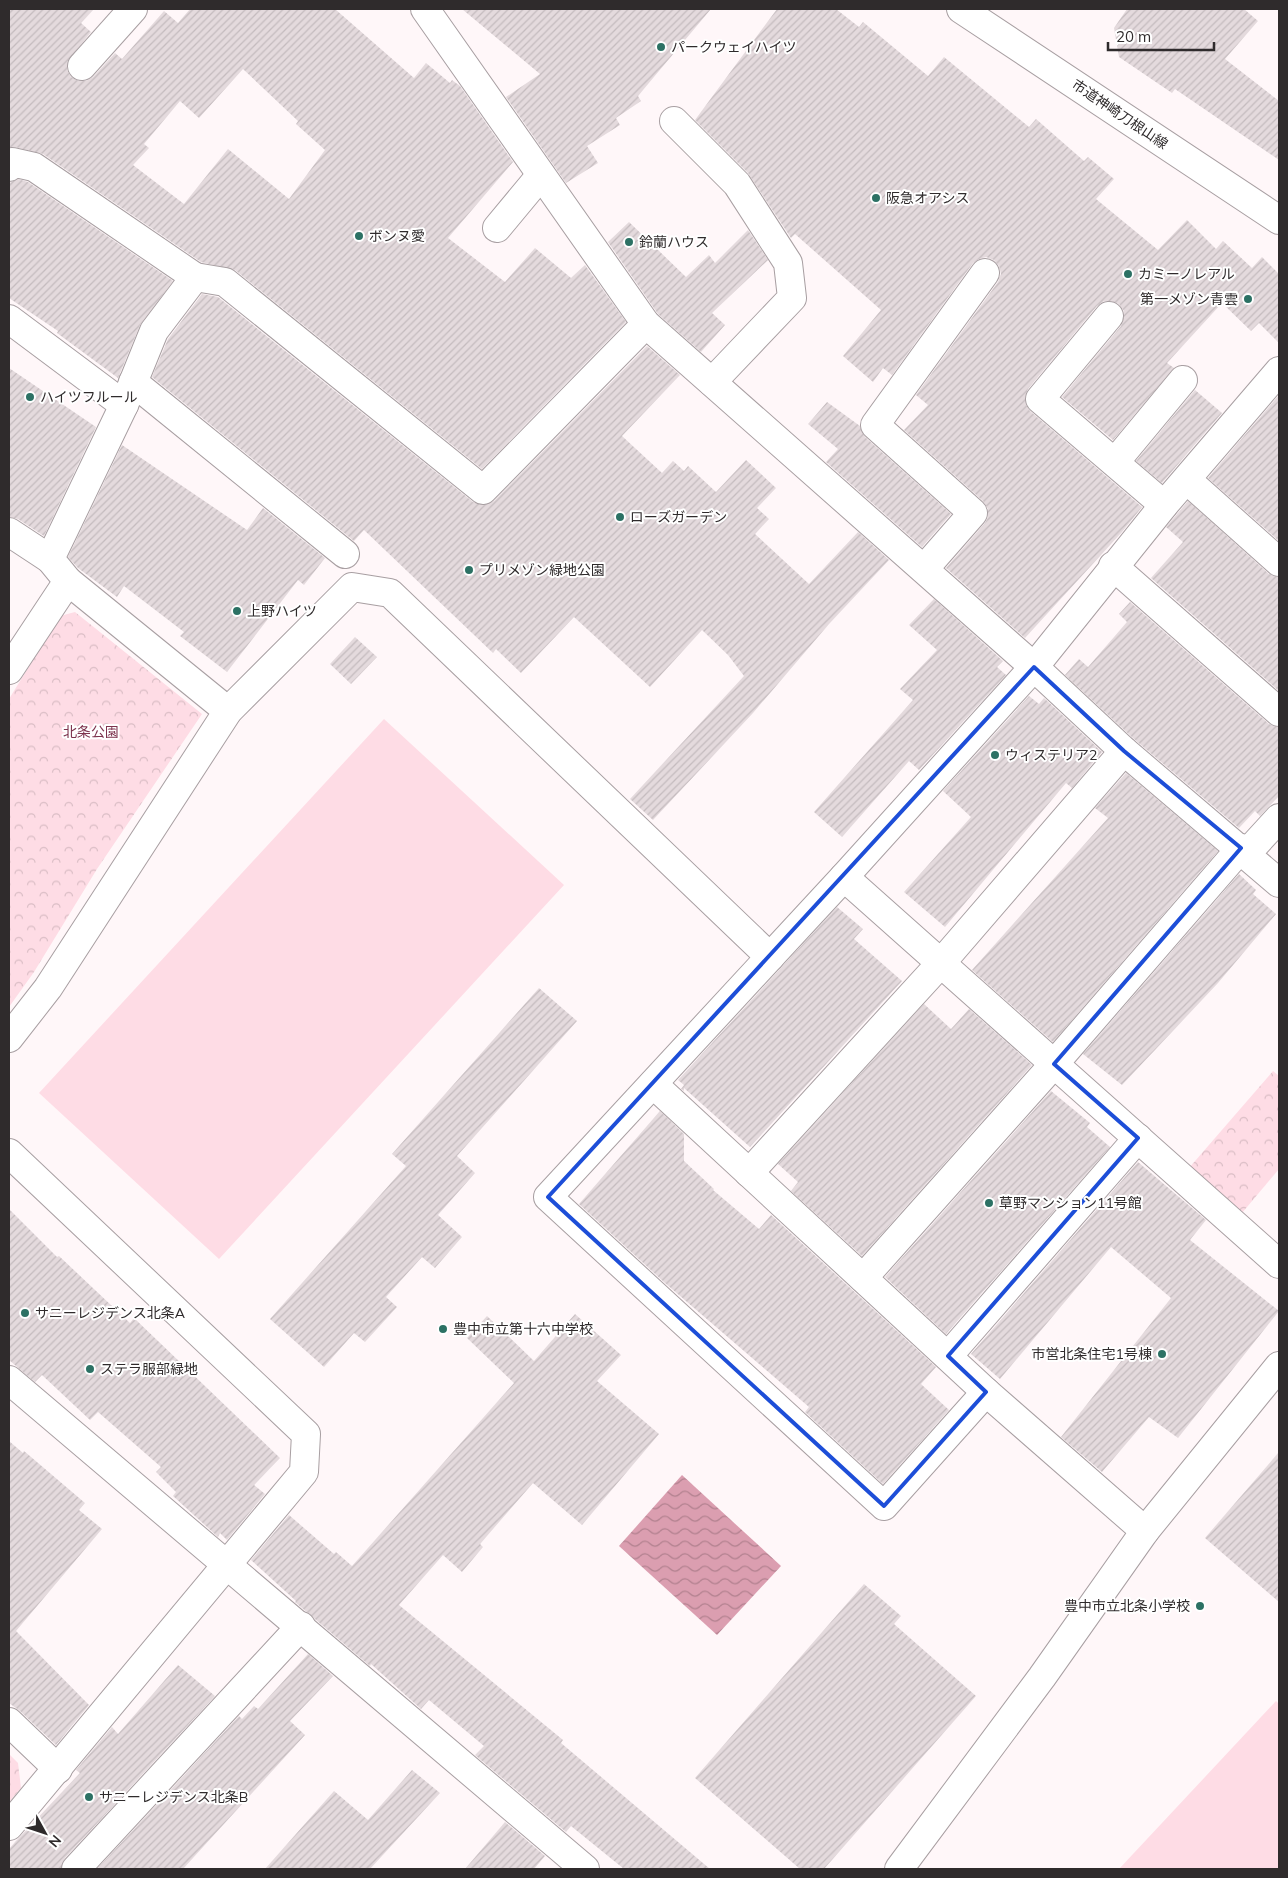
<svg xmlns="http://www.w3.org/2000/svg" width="1288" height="1878" font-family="Mulish,'Noto Sans JP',sans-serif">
<defs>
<pattern id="park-crowns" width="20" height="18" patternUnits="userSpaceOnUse" patternTransform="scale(1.25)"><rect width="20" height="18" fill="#fedce5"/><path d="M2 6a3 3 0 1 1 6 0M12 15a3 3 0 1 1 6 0" fill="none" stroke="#dabdc5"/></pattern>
<pattern id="water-waves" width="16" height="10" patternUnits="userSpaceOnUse" patternTransform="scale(1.25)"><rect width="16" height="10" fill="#db9eb0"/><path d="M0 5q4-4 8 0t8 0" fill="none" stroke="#b2818f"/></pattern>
<pattern id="building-hatch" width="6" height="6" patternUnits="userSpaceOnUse" patternTransform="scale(1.25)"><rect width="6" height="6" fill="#e4dadd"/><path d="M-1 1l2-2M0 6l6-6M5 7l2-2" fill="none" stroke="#c4bbbe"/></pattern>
</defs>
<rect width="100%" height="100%" fill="#fff7f9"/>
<!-- grass -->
<g fill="#fedce5">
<path d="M384 719 564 885 219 1259 39 1093Z"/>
<path d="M1276 1701 1279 1704V1869H1119Z"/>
</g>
<!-- park -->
<g fill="url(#park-crowns)">
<path d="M75 612 202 714 97 869 34 972 9 1007V699L60 616Z"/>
<path d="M1273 1071 1279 1076V1169L1242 1213 1189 1168Z"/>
<path d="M9 1754 18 1763 21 1788 9 1802Z"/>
</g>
<!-- water -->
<path fill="url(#water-waves)" d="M682 1475 781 1566 717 1635 619 1546Z"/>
<!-- building -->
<g fill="url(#building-hatch)" fill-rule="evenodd">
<path d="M9 9H94L81 23 91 32 67 62V70L71 77 79 81H86L93 77 115 53 122 59 164 11 178 23 190 9H335L414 78 426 63 450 83 452 80 460 86 513 162 448 238 505 282 535 248 571 278 585 265 626 322 482 469 235 270 201 262 43 154 15 147H9ZM243 69 298 121 296 124 325 150 289 199 228 149 184 204 133 165 149 148 144 144 180 101 199 118Z"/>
<path d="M462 9H711L638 96 641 101 616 118 620 125 587 146 598 163 566 183 506 97 540 74Z"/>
<path d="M777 9H836L859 27 863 22 928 76 944 57 1029 127 1036 119 1084 161 1088 157 1114 179 1096 199 1158 250 1187 220 1216 249 1223 241 1252 268 1262 257 1279 274V343L1259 323 1251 331 1222 303 1167 363 1174 368 1113 440 1062 397 1121 326 1124 318V311L1119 304 1111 301H1104L1097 306 1028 389 1025 397 1026 405 1030 411 1142 507 1122 532 1025 638 946 568 985 523 988 517V509L983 501 904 430 928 405 916 395 998 282 1001 274 999 266 994 260 986 257 979 259 973 263 892 375 883 368 873 382 843 356 881 310 795 234 791 238 748 173 695 120Z"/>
<path d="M1127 9H1244L1258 21 1225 59 1279 101V160L1175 89 1172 93 1119 57 1114 28Z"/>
<path d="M18 179 28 182 173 281 140 325 118 378 57 333 58 331 9 298V183Z"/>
<path d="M629 222 686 277 709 255 715 263 748 230 768 260 712 313 725 325 701 352 658 314 608 242Z"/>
<path d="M202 294 218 297 473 502 481 505 494 501 647 346 680 375 622 436 662 473 673 461 684 471 688 466 716 492 746 460 776 488 757 508 769 519 755 534 809 584 858 532 889 560 829 624 753 713 653 820 630 799 744 676 728 655 702 630 650 687 574 617 521 673 496 649 493 653 364 530 354 541 152 377 168 339Z"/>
<path d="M9 368 96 427 44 536 18 519 9 517Z"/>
<path d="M1195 390 1222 413 1162 483 1136 461Z"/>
<path d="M1279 395V541L1208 478Z"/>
<path d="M827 402 860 426 865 437 951 514 922 547 826 462 838 449 808 424Z"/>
<path d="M122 445 247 530 263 508 325 558 304 585 298 580 227 672 180 636 184 632 124 586 117 597 78 568 68 557Z"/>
<path d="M1188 501 1269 574 1279 577V691L1151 578 1183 542 1166 527Z"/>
<path d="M934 599 1003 661 997 667 1006 675 919 770 909 761 842 837 814 812 913 700 900 689 937 650 909 625Z"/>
<path d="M1130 602 1269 724 1279 727V796L1260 816 1255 811 1239 828 1134 739 1065 675 1079 659 1088 667 1127 622 1119 614Z"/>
<path d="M355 637 377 657 351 684 330 664Z"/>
<path d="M1029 696 1039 704 1044 698 1102 752 1072 788 1066 783 945 927 904 892 971 817 943 791Z"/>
<path d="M1126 773 1218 851 1053 1042 972 970 1108 818 1095 808Z"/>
<path d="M1239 874 1256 890 1253 894 1276 914 1218 983 1122 1085 1083 1054Z"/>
<path d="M837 907 863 929 854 939 902 981 750 1147 684 1088V1091L681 1089 684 1085 678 1080Z"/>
<path d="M539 988 577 1021 457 1156 475 1173 438 1215 462 1237 435 1268 422 1257 386 1297 397 1307 365 1342 354 1333 324 1367 270 1319 406 1166 392 1154Z"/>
<path d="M924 1004 951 1029 969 1009 1032 1065 862 1256 791 1191 798 1182 778 1164Z"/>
<path d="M1051 1091 1090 1123 1087 1127 1110 1147 946 1334 885 1277Z"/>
<path d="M660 1111 684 1134V1161L714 1189 713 1190 759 1229 771 1215 936 1367 921 1384 949 1410 883 1484 805 1412 809 1407 665 1283 579 1204Z"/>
<path d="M1138 1162 1206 1220 1190 1240 1279 1311 1178 1438 1149 1417 1102 1472 1061 1437 1171 1298 1111 1247 1000 1379 971 1354Z"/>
<path d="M9 1209 57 1257 59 1256 130 1323 134 1318 280 1458 254 1485 265 1494 227 1540 220 1533 218 1537 173 1496 176 1492 156 1472 161 1467 98 1412 90 1420 42 1375 35 1382 9 1360Z"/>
<path d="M575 1314 621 1355 597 1381 659 1434 582 1525 533 1483 480 1544 483 1547 462 1572 443 1555 399 1605 563 1740 561 1743 710 1869H624L571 1826 566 1832 475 1755 484 1746 429 1700 421 1709 371 1664 370 1666 295 1602 296 1601 251 1560 289 1515 334 1554 336 1552 352 1566 514 1383 467 1338 487 1316 534 1361Z"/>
<path d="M9 1441 23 1453 24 1451 85 1503 79 1510 102 1529 16 1631 89 1705 56 1745 20 1711 9 1703Z"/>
<path d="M1279 1452V1602L1205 1538Z"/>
<path d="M864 1584 901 1616 894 1624 976 1696 824 1869H800L695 1778Z"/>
<path d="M308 1654 333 1676 290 1721 305 1735 183 1869H97L239 1716 242 1719 254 1706 258 1709Z"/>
<path d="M178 1665 215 1696 65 1858 61 1869H9V1849L15 1842 80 1773 76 1770 112 1727 118 1734Z"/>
<path d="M412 1770 440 1793 370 1869H265L334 1791 368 1820Z"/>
<path d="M505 1822 545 1856 534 1869H465Z"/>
</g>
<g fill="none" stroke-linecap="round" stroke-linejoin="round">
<!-- minor casing -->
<g stroke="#a89fa2" stroke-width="30">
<g id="minor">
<path d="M425 9 646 324 1034 667 1124 751 1279 883"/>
<path d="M961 9 1279 220"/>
<path d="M82 66 133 9"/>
<path d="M674 121 737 184 788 263 792 298 712 382"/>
<path d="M9 167 12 162 34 167 195 277 154 331 124 405 50 559 68 581 9 670"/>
<path d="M497 228 541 175"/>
<path d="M195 277 225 282 483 490 646 324"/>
<path d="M1109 316 1040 399 1164 505"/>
<path d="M9 319 124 405"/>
<path d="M133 382 345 554"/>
<path d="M1115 462 1183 380"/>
<path d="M1187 480 1279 562"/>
<path d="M9 532 50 559"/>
<path d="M1113 566 1279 712"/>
<path d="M924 569 973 513 875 425 985 273"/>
<path d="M68 581 228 711"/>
<path d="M1247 853 1279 818"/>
<path d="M844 877 1279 1264"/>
<path d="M9 1038 48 988 228 711 352 587 390 593 770 957"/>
<path d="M653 1084 986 1392 1145 1531"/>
<path d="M9 1153 306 1434 304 1472 9 1826"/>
<path d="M749 1173 941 963 1124 751"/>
<path d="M863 1278 1054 1064 1241 848"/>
<path d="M948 1356 1138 1138"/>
<path d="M9 1380 585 1869"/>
<path d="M986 1392 884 1506 548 1197 844 877 1034 667 1164 505 1279 371"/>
<path d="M9 1722 58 1769"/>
<path d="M76 1869 301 1626"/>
<path d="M899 1869 1042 1677 1145 1531 1279 1366"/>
</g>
</g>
<!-- minor -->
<use href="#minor" stroke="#fff" stroke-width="28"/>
</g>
<!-- marked area -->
<path fill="none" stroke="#1d4ed8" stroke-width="4" stroke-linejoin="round" d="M1034 667 1124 751 1241 848 1054 1064 1138 1138 948 1356 986 1392 884 1506 548 1197Z"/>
<!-- markers -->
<g fill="#2c7164" stroke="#fff" stroke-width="2">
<circle cx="661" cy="47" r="5"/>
<circle cx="876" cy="198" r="5"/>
<circle cx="359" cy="236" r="5"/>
<circle cx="629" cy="242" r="5"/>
<circle cx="1128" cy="274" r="5"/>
<circle cx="1248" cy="299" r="5"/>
<circle cx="30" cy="397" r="5"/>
<circle cx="620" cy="517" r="5"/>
<circle cx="469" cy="570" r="5"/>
<circle cx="237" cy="611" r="5"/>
<circle cx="995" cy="755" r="5"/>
<circle cx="989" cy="1203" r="5"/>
<circle cx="25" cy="1313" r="5"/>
<circle cx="443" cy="1329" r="5"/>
<circle cx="1162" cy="1354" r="5"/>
<circle cx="90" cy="1369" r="5"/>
<circle cx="1200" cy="1606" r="5"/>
<circle cx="89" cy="1797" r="5"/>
</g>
<g text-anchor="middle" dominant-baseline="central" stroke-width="4" stroke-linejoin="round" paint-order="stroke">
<!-- poi labels -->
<g font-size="14" fill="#2f2b2c" stroke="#fff" text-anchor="start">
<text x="671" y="47">パークウェイハイツ</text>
<text x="886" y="198">阪急オアシス</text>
<text x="369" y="236">ボンヌ愛</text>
<text x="639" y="242">鈴蘭ハウス</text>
<text x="1138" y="274">カミーノレアル</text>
<text x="1238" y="299" text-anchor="end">第一メゾン青雲</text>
<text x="40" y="397">ハイツフルール</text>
<text x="630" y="517">ローズガーデン</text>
<text x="479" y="570">プリメゾン緑地公園</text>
<text x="247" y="611">上野ハイツ</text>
<text x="1005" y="755">ウィステリア2</text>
<text x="999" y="1203">草野マンション11号館</text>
<text x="35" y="1313">サニーレジデンス北条A</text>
<text x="453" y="1329">豊中市立第十六中学校</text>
<text x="1152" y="1354" text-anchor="end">市営北条住宅1号棟</text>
<text x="100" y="1369">ステラ服部緑地</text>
<text x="1190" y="1606" text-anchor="end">豊中市立北条小学校</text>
<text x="99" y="1797">サニーレジデンス北条B</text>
</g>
<!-- street labels -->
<g font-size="14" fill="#2f2b2c" stroke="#fff">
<text transform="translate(1120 114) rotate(34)">市道神崎刀根山線</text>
</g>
<!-- park labels -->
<g font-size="14" fill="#7d334e" stroke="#fff">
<text x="91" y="732">北条公園</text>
</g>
</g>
<!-- border -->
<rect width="1288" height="1878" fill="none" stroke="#2f2b2c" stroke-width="20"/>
<!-- north arrow -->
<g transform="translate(45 1833) rotate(130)" stroke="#ffffff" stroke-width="4" paint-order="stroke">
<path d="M0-4L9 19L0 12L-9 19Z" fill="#2f2b2c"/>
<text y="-8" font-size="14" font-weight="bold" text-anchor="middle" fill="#2f2b2c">N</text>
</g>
<!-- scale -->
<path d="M1108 42v8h106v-8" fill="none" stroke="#2f2b2c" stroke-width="2.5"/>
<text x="1116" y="42" font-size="15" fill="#2f2b2c" stroke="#ffffff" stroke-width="4" paint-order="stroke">20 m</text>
</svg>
